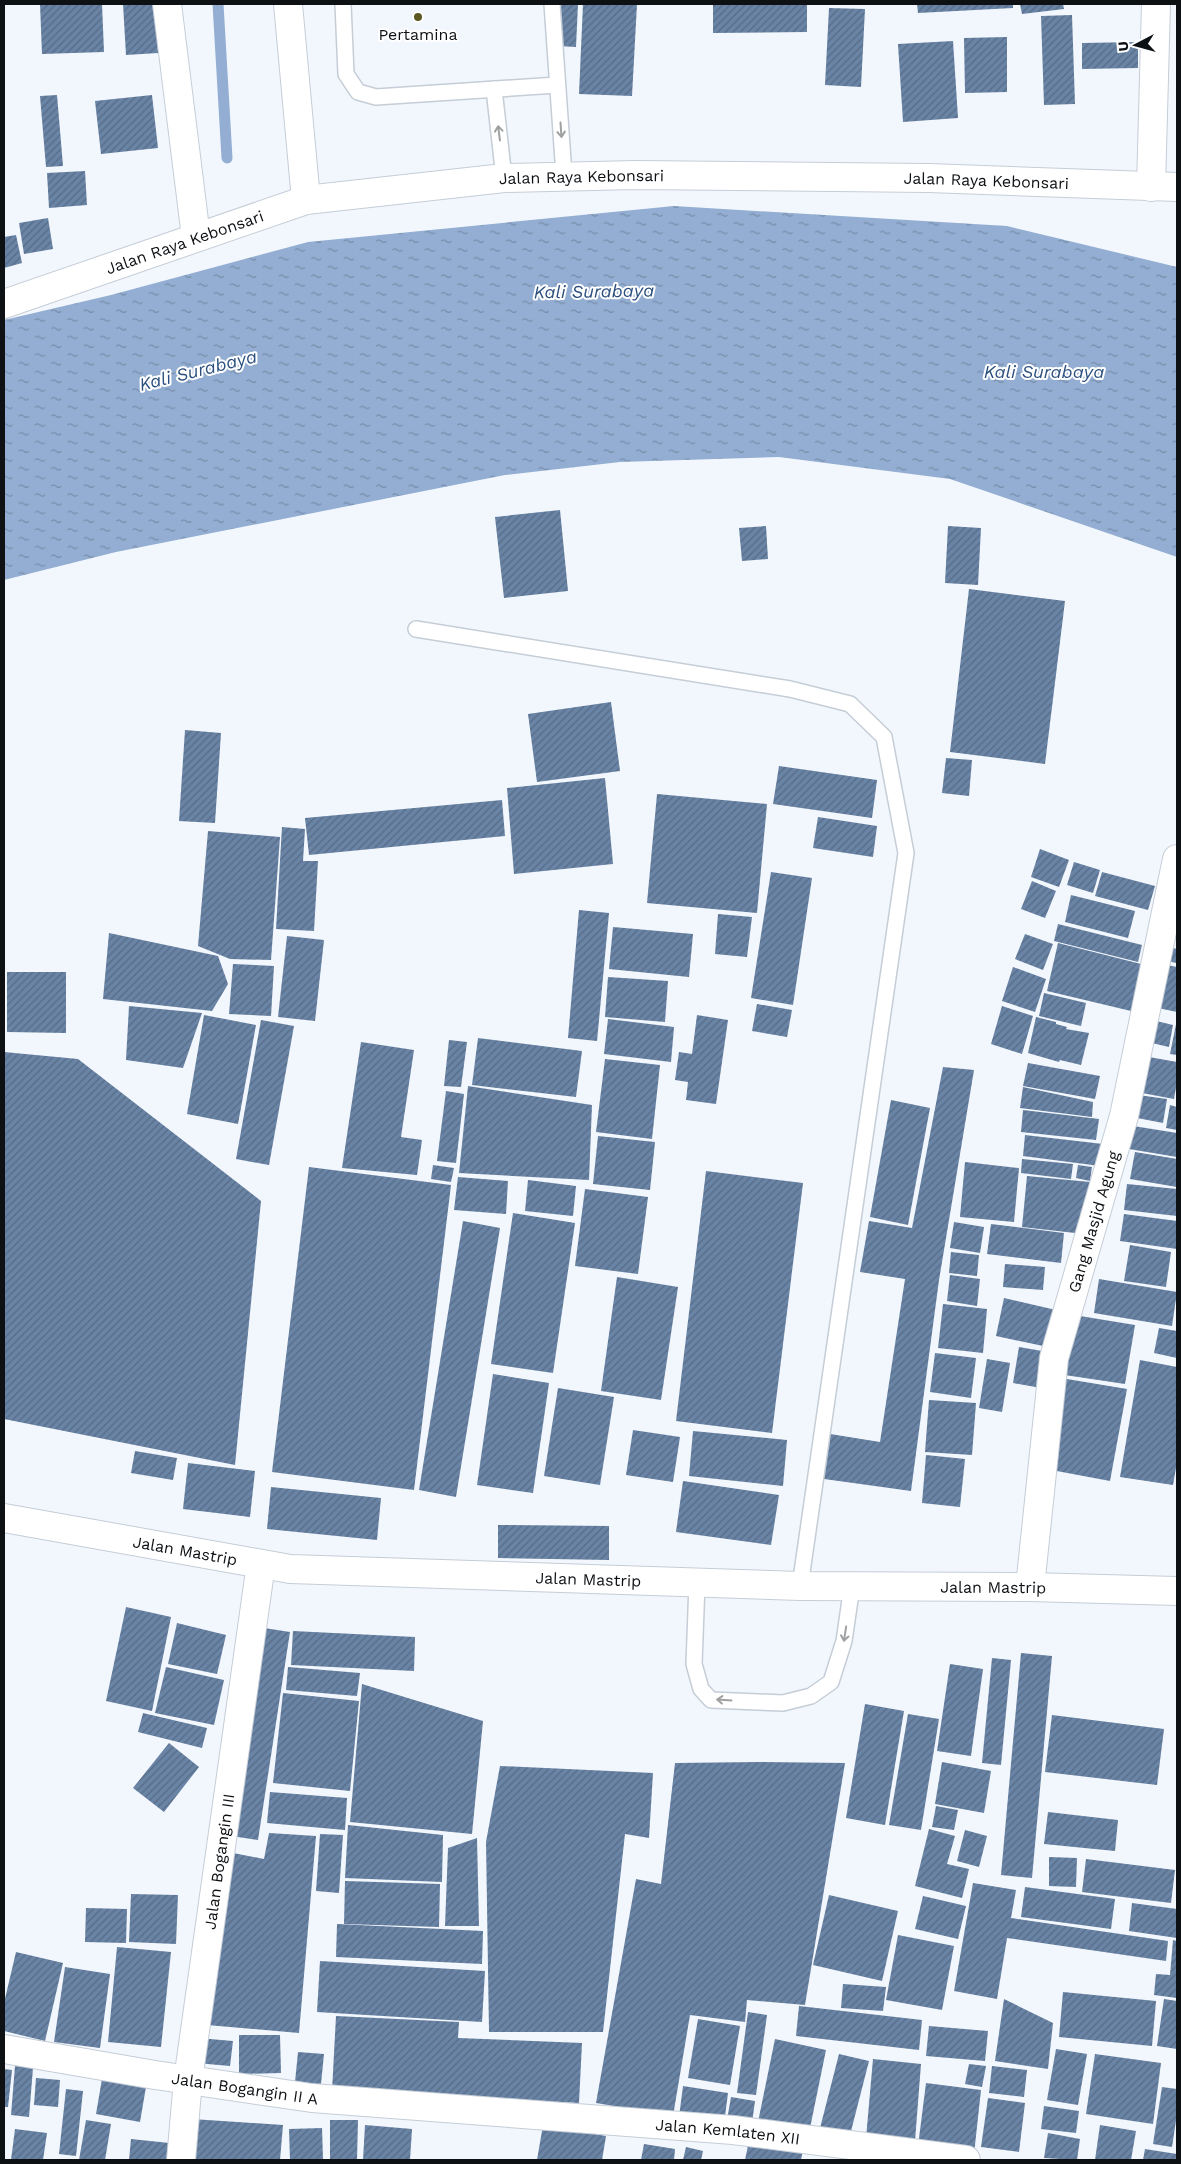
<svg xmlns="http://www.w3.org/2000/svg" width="1181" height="2164" font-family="'Work Sans',sans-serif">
<defs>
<pattern id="water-ripples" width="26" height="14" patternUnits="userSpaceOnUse" patternTransform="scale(1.25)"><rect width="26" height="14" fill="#93aed2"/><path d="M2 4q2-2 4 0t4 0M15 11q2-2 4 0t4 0" fill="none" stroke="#768ca9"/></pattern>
<pattern id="building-hatch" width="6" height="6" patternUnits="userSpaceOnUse" patternTransform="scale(1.25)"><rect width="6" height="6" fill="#6a84a6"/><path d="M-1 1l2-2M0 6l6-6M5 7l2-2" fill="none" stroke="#566b86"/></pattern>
</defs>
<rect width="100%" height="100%" fill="#f2f7fd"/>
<!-- water -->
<path fill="url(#water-ripples)" d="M674 206 1007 226 1177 267V557L950 479 779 457 620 462 505 475 116 552 4 580V320L111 295 308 242Z"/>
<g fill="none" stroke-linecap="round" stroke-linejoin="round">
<!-- stream -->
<path stroke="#93aed2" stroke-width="11" d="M218 4 227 158"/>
</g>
<!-- building -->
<g fill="url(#building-hatch)">
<path d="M40 4H102L104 52 42 54Z"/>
<path d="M123 4H156L158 53 126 55Z"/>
<path d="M560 4H578L576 47 557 46Z"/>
<path d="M583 4H637L632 96 579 94Z"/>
<path d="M713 4H807V32L713 33Z"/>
<path d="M917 4H1013V8L918 13Z"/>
<path d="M1020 4H1063L1064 9 1022 14Z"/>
<path d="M829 8 865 9 861 87 825 85Z"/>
<path d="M1072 15 1075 104 1044 105 1041 16Z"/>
<path d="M1007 37V92L965 93 964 38Z"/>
<path d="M953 41 958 118 903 122 898 44Z"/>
<path d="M1138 42V68L1082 69V43Z"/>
<path d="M57 95 63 166 46 167 40 96Z"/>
<path d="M152 95 158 148 101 154 95 101Z"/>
<path d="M85 171 87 205 49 208 47 173Z"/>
<path d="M48 218 53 249 24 254 19 223Z"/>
<path d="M16 235 22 263 4 268V237Z"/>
<path d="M560 510 568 591 504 598 495 517Z"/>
<path d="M766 526 768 559 742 561 739 528Z"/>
<path d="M948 526 981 528 978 585 945 583Z"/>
<path d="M969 589 1065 601 1045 764 950 752Z"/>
<path d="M611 702 620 771 537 782 528 714Z"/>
<path d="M185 730 221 733 215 823 179 821Z"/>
<path d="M946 758 972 760 969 796 942 793Z"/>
<path d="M779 766 877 780 872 818 773 804Z"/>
<path d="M605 778 613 864 514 874 507 788Z"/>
<path d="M657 794 767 804 757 913 647 903Z"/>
<path d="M502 800 505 836 309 855 305 818Z"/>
<path d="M818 817 877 826 873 857 813 848Z"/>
<path d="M282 827 305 829 303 861H318L314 931 276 929Z"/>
<path d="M208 831 280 837 271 960 230 959 198 946Z"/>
<path d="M1040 849 1069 860 1059 887 1031 877Z"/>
<path d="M1074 862 1100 870 1093 893 1067 885Z"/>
<path d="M771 872 812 878 793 1005 751 998Z"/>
<path d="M1102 872 1155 886 1148 910 1095 896Z"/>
<path d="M1032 881 1056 891 1045 918 1021 909Z"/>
<path d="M1071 895 1135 911 1128 938 1065 922Z"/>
<path d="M579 910 609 913 597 1041 568 1038Z"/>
<path d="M718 914 752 917 747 957 715 954Z"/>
<path d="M1058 924 1142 945 1138 962 1054 941Z"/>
<path d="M613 927 693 934 689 977 609 969Z"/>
<path d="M109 933 218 956 228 984 212 1011 103 999Z"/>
<path d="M1025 934 1053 944 1043 970 1015 959Z"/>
<path d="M287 936 324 940 315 1021 278 1017Z"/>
<path d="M1058 943 1141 964 1131 1011 1047 991Z"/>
<path d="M1168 947 1177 949V963L1166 961Z"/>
<path d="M233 964 274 966 271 1016 229 1014Z"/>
<path d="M1167 965 1177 967V1012L1158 1008Z"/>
<path d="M1013 967 1046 979 1035 1012 1002 1001Z"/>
<path d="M7 972H66V1033L7 1032Z"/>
<path d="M608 977 668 981 665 1022 605 1017Z"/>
<path d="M1044 993 1086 1003 1081 1026 1039 1016Z"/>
<path d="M757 1004 792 1010 787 1037 752 1031Z"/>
<path d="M129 1006 202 1013 183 1068 126 1060Z"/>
<path d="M1002 1006 1033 1016 1022 1054 991 1044Z"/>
<path d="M204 1015 256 1025 238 1124 187 1114Z"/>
<path d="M697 1015 728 1020 716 1104 686 1100 688 1082 675 1080 679 1052 692 1054Z"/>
<path d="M1036 1017 1056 1022V1024L1067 1027 1066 1029 1089 1033 1081 1065 1060 1060 1059 1062 1028 1053Z"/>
<path d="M608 1019 674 1027 671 1062 604 1054Z"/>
<path d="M1148 1019 1173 1025 1169 1047 1143 1041Z"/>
<path d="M261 1020 294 1026 269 1165 236 1159Z"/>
<path d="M1176 1024H1177V1055L1170 1054Z"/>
<path d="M478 1038 582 1051 576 1097 472 1085Z"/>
<path d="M449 1040 467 1042 461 1087 444 1086Z"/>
<path d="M361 1042 414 1050 401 1137 422 1140 417 1175 342 1168Z"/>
<path d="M4 1052 78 1059 261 1201 235 1465 4 1419Z"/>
<path d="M1149 1057 1177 1062V1082L1174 1099 1142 1093Z"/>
<path d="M605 1059 660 1065 652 1139 596 1132Z"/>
<path d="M1028 1063 1100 1076 1095 1099 1023 1086Z"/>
<path d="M943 1067 974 1070 939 1280 911 1491 817 1478 824 1433 880 1442 905 1279 860 1272 869 1221 912 1228Z"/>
<path d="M468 1086 592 1105 589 1180 459 1173Z"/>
<path d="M1023 1087 1093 1102 1092 1117 1020 1108Z"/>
<path d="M446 1091 464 1094 456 1163 437 1161Z"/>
<path d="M1131 1094 1167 1099 1163 1123 1127 1116Z"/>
<path d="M891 1100 930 1108 908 1225 870 1217Z"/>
<path d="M1170 1105 1177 1107V1130L1166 1128Z"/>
<path d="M1023 1110 1099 1119 1096 1140 1021 1132Z"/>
<path d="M1127 1125 1177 1133V1157L1123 1148Z"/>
<path d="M1025 1135 1103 1144 1100 1166 1023 1156Z"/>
<path d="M598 1136 655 1142 650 1190 593 1184Z"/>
<path d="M1135 1152 1177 1159V1187L1130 1179Z"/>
<path d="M1022 1159 1073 1164 1071 1179 1021 1173Z"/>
<path d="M965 1162 1019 1168 1014 1222 960 1217Z"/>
<path d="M433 1165 454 1168 451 1182 431 1179Z"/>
<path d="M1078 1165 1092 1167 1090 1181 1076 1178Z"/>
<path d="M309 1167 451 1185 414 1490 272 1472Z"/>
<path d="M706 1171 803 1183 772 1433 676 1421Z"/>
<path d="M1027 1176 1090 1182 1084 1234 1022 1227Z"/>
<path d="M458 1177 508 1181 506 1214 454 1210Z"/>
<path d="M528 1180 576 1186 573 1216 525 1211Z"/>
<path d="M1127 1184 1177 1189V1216L1124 1210Z"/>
<path d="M585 1189 648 1197 638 1274 575 1266Z"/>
<path d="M513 1213 575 1223 553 1373 491 1364Z"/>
<path d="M1124 1214 1177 1221V1249L1120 1241Z"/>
<path d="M463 1221 500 1228 456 1497 419 1490Z"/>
<path d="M954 1222 984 1227 980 1253 950 1248Z"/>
<path d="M991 1224 1064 1233 1061 1263 987 1254Z"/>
<path d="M1130 1245 1171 1252 1166 1287 1124 1281Z"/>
<path d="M951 1252 979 1255 977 1276 949 1273Z"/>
<path d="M1005 1264 1045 1267 1043 1290 1003 1287Z"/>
<path d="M950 1275 980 1279 977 1306 947 1301Z"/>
<path d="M617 1277 678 1287 661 1400 601 1391Z"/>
<path d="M1099 1279 1177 1292 1172 1326 1094 1313Z"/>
<path d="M1004 1298 1056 1310 1048 1347 996 1336Z"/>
<path d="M943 1304 987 1309 983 1353 938 1348Z"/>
<path d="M1068 1314 1135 1325 1125 1384 1058 1374Z"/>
<path d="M1159 1328 1177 1331V1358L1154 1353Z"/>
<path d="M1019 1347 1048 1352 1041 1388 1013 1383Z"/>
<path d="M935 1353 976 1358 971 1398 930 1392Z"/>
<path d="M987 1359 1010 1363 1002 1412 979 1408Z"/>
<path d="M1140 1360 1177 1367V1462L1173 1485 1120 1477Z"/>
<path d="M493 1374 549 1383 533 1493 477 1485Z"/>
<path d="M1061 1378 1127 1389 1110 1481 1046 1469Z"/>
<path d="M558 1388 614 1397 600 1485 544 1476Z"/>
<path d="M929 1400 976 1403 972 1455 925 1452Z"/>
<path d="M633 1430 680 1437 673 1482 626 1475Z"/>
<path d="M693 1431 787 1440 783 1486 689 1476Z"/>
<path d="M135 1451 177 1458 173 1480 131 1473Z"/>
<path d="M926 1455 965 1459 960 1507 922 1503Z"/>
<path d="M188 1463 255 1471 250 1517 183 1509Z"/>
<path d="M683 1481 779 1495 771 1545 676 1532Z"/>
<path d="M271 1487 381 1498 377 1540 267 1529Z"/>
<path d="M498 1525 609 1526V1560L498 1558Z"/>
<path d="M126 1607 171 1617 152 1711 106 1701Z"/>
<path d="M177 1623 226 1635 217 1674 168 1664Z"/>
<path d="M258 1627 290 1632 258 1840 225 1835Z"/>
<path d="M293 1631 415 1637 414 1671 291 1665Z"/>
<path d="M1021 1653 1052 1656 1032 1878 1001 1875Z"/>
<path d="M992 1658 1011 1660 1001 1765 982 1763Z"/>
<path d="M950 1664 983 1669 971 1756 937 1751Z"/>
<path d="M166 1667 224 1680 214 1725 155 1713Z"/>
<path d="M288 1667 360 1673 357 1696 286 1690Z"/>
<path d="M362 1684 483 1721 472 1834 350 1822Z"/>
<path d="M283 1693 359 1701 350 1791 273 1783Z"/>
<path d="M865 1704 904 1711 885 1825 846 1818Z"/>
<path d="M143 1713 207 1728 202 1748 138 1732Z"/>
<path d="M908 1714 939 1719 921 1830 889 1825Z"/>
<path d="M1052 1715 1164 1729 1157 1785 1045 1772Z"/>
<path d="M169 1743 199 1767 164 1812 133 1788Z"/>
<path d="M759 1762 845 1763 805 2005 747 2000 745 2022 690 2015 673 2116 596 2103 636 1879 661 1884 675 1763Z"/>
<path d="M942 1762 991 1771 984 1813 935 1804Z"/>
<path d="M500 1766 653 1773 649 1838 625 1834 603 2032H489L486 1842Z"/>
<path d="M270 1792 347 1798 345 1830 267 1823Z"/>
<path d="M936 1806 958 1810 954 1830 932 1827Z"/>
<path d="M1048 1812 1118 1820 1115 1851 1044 1844Z"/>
<path d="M348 1825 443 1835 442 1882 345 1878Z"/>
<path d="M929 1829 955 1836 947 1864 969 1869 962 1898 915 1886Z"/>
<path d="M965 1830 987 1836 979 1867 957 1861Z"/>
<path d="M269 1833 316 1836 299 2033 207 2025 228 1852 264 1859Z"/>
<path d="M320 1834 343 1835 339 1893 316 1891Z"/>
<path d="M477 1838 479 1926H445L448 1848Z"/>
<path d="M1049 1857 1077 1858 1076 1887 1049 1886Z"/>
<path d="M1086 1859 1175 1870 1171 1903 1082 1892Z"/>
<path d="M345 1881 440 1884 439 1927 344 1924Z"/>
<path d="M973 1883 1016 1890 1011 1918 1168 1941 1166 1961 1007 1938 997 1999 954 1991Z"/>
<path d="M1025 1887 1115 1899 1111 1929 1021 1917Z"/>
<path d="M131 1894 178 1895 176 1944 129 1942Z"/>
<path d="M829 1895 898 1911 882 1981 813 1965Z"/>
<path d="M923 1896 966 1906 958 1939 915 1929Z"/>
<path d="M1132 1903 1177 1909V1938L1129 1931Z"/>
<path d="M86 1908 127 1909 126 1943 85 1942Z"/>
<path d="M337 1924 483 1931 482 1964 336 1957Z"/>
<path d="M898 1935 954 1946 942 2010 886 2000Z"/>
<path d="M1173 1940 1177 1941V1998L1154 1995 1156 1974 1170 1975Z"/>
<path d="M117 1947 171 1952 161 2047 108 2042Z"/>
<path d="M16 1952 63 1963 45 2041 4 2031V2003Z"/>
<path d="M320 1961 485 1971 482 2022 317 2012Z"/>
<path d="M65 1967 110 1974 100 2048 54 2042Z"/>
<path d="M843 1984 886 1987 883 2011 841 2008Z"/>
<path d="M1063 1992 1156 2001 1152 2046 1059 2037Z"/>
<path d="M1004 1999 1053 2023 1048 2069 995 2061Z"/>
<path d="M1164 1999 1177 2001V2049L1157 2046Z"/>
<path d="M799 2006 922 2020 919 2050 796 2036Z"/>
<path d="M748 2012 767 2015 756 2095 737 2093Z"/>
<path d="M336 2016 459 2022 458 2038 582 2043 579 2103 332 2091Z"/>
<path d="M698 2019 740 2026 730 2085 688 2078Z"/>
<path d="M929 2026 988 2031 985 2061 926 2056Z"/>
<path d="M239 2035H280L281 2073 239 2074Z"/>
<path d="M198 2038 233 2041 230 2066 196 2063Z"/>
<path d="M775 2039 826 2050 809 2133 758 2122Z"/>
<path d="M1056 2049 1087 2054 1078 2105 1047 2100Z"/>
<path d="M298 2052 324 2054 320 2094 294 2092Z"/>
<path d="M839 2054 869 2061 849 2139 819 2132Z"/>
<path d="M1095 2054 1161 2063 1153 2124 1086 2114Z"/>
<path d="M873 2059 921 2064 915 2141 866 2138Z"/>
<path d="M969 2064 986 2066 982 2087 965 2084Z"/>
<path d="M15 2066 33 2068 29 2117 11 2115Z"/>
<path d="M992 2066 1027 2070 1024 2097 989 2093Z"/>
<path d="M4 2069 12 2070 8 2107H4Z"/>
<path d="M103 2073 147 2081 140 2122 96 2114Z"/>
<path d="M36 2078 60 2080 58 2107 34 2105Z"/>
<path d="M926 2083 981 2090 974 2154 918 2146Z"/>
<path d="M683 2086 728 2093 724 2124 679 2117Z"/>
<path d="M1162 2087 1177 2089V2114L1172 2147 1153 2144Z"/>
<path d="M66 2089 83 2091 76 2156 59 2154Z"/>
<path d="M731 2097 755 2101 752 2123 727 2120Z"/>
<path d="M988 2098 1025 2103 1019 2152 981 2147Z"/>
<path d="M1044 2106 1079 2111 1076 2133 1041 2129Z"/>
<path d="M192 2119 283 2125 280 2160 190 2159Z"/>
<path d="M86 2120 111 2124 105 2160H79Z"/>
<path d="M330 2120H358L357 2160H330Z"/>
<path d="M365 2125 412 2129 410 2160H363Z"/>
<path d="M543 2125 606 2136 602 2160H537Z"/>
<path d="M1100 2125 1136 2131 1131 2160H1095Z"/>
<path d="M322 2128 323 2160H290L289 2129Z"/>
<path d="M15 2129 47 2133 43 2160H11Z"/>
<path d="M1048 2133 1080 2139 1077 2160 1044 2158Z"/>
<path d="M750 2136 804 2145 801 2160H745Z"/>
<path d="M131 2139 179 2144 177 2160H129Z"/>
<path d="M644 2144 675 2149 674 2160H641Z"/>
<path d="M686 2147 703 2151 701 2160H683Z"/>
<path d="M1145 2149 1177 2154V2160H1143Z"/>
</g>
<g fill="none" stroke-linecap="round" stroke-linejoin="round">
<!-- lane casing -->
<g stroke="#c5cdd7" stroke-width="18">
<g id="lane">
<path d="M343 4 346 74 358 92 376 97 557 85"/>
<path d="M552 4 564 175"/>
<path d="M494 89 504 178"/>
<path d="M416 629 790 689 850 704 884 737 906 853 800 1586"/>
<path d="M697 1583 694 1664 701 1689 711 1700 783 1703 811 1696 831 1682 844 1641 852 1586"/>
</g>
</g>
<!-- street casing -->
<g stroke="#c5cdd7" stroke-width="30">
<g id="street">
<path d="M167 4 196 237"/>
<path d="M1151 187 1156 4"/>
<path id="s1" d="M1030 1587 1054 1358 1124 1116 1177 859"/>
<path id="s2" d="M4 2049 155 2075 312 2098 733 2130 966 2160"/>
<path id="s3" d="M181 2160 188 2080 261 1564"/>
</g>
</g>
<!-- secondary casing -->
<g stroke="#c5cdd7" stroke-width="30">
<g id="secondary">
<path d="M288 4 306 200"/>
<path id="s4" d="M4 304 306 200 504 178 635 175 929 178 1177 187"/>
</g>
</g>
<!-- primary casing -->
<g stroke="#c5cdd7" stroke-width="30">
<g id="primary">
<path id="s5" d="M4 1518 290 1569 800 1586 1030 1587 1177 1591"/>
</g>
</g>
<!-- lane -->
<use href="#lane" stroke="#fff" stroke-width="15"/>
<!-- street -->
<use href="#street" stroke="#fff" stroke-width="28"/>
<!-- secondary -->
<use href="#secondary" stroke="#fff" stroke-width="28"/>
<!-- primary -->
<use href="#primary" stroke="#fff" stroke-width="28"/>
</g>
<!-- one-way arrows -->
<defs><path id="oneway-shaft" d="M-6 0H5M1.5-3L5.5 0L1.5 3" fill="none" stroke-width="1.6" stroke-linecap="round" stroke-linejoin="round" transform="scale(1.25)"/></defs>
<g stroke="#9fa0a1">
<use href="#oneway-shaft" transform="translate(561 130) rotate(86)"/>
<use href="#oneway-shaft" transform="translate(499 133) rotate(-97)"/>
<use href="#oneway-shaft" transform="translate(845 1634) rotate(99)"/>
<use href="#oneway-shaft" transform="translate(724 1700) rotate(-176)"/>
</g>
<!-- markers -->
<circle fill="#5b5824" stroke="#fff" stroke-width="2" cx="418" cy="17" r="5"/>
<g text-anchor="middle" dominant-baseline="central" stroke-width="4" stroke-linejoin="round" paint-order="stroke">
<!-- poi labels -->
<g font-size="16" fill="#0e1114" stroke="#fff">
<text x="418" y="34">Pertamina</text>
</g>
<!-- street labels -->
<g font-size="16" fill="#0e1114" stroke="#fff">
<text stroke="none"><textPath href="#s4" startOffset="596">Jalan Raya Kebonsari</textPath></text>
<text stroke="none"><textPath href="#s4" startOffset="1001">Jalan Raya Kebonsari</textPath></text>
<text stroke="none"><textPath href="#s4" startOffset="191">Jalan Raya Kebonsari</textPath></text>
<text stroke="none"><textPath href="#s1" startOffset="372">Gang Masjid Agung</textPath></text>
<text stroke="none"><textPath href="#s5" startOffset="184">Jalan Mastrip</textPath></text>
<text stroke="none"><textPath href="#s5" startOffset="589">Jalan Mastrip</textPath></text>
<text stroke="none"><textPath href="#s5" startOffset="994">Jalan Mastrip</textPath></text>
<text stroke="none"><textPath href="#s3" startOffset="301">Jalan Bogangin III</textPath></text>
<text stroke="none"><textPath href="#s2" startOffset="244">Jalan Bogangin II A</textPath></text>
<text stroke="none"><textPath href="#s2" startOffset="729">Jalan Kemlaten XII</textPath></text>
</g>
<!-- water labels -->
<g font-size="18" font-style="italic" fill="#2a4f7e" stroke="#fff">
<text transform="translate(594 291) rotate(-1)">Kali Surabaya</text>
<text transform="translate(198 370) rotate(-14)">Kali Surabaya</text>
<text x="1044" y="371">Kali Surabaya</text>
</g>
</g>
<!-- border -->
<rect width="1181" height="2164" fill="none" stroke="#0e1114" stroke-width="10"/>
<!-- north arrow -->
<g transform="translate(1136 45) rotate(264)" stroke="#ffffff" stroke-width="4" paint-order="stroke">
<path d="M0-4L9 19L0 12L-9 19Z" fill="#0e1114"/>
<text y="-8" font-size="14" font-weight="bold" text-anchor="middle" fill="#0e1114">U</text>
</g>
</svg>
